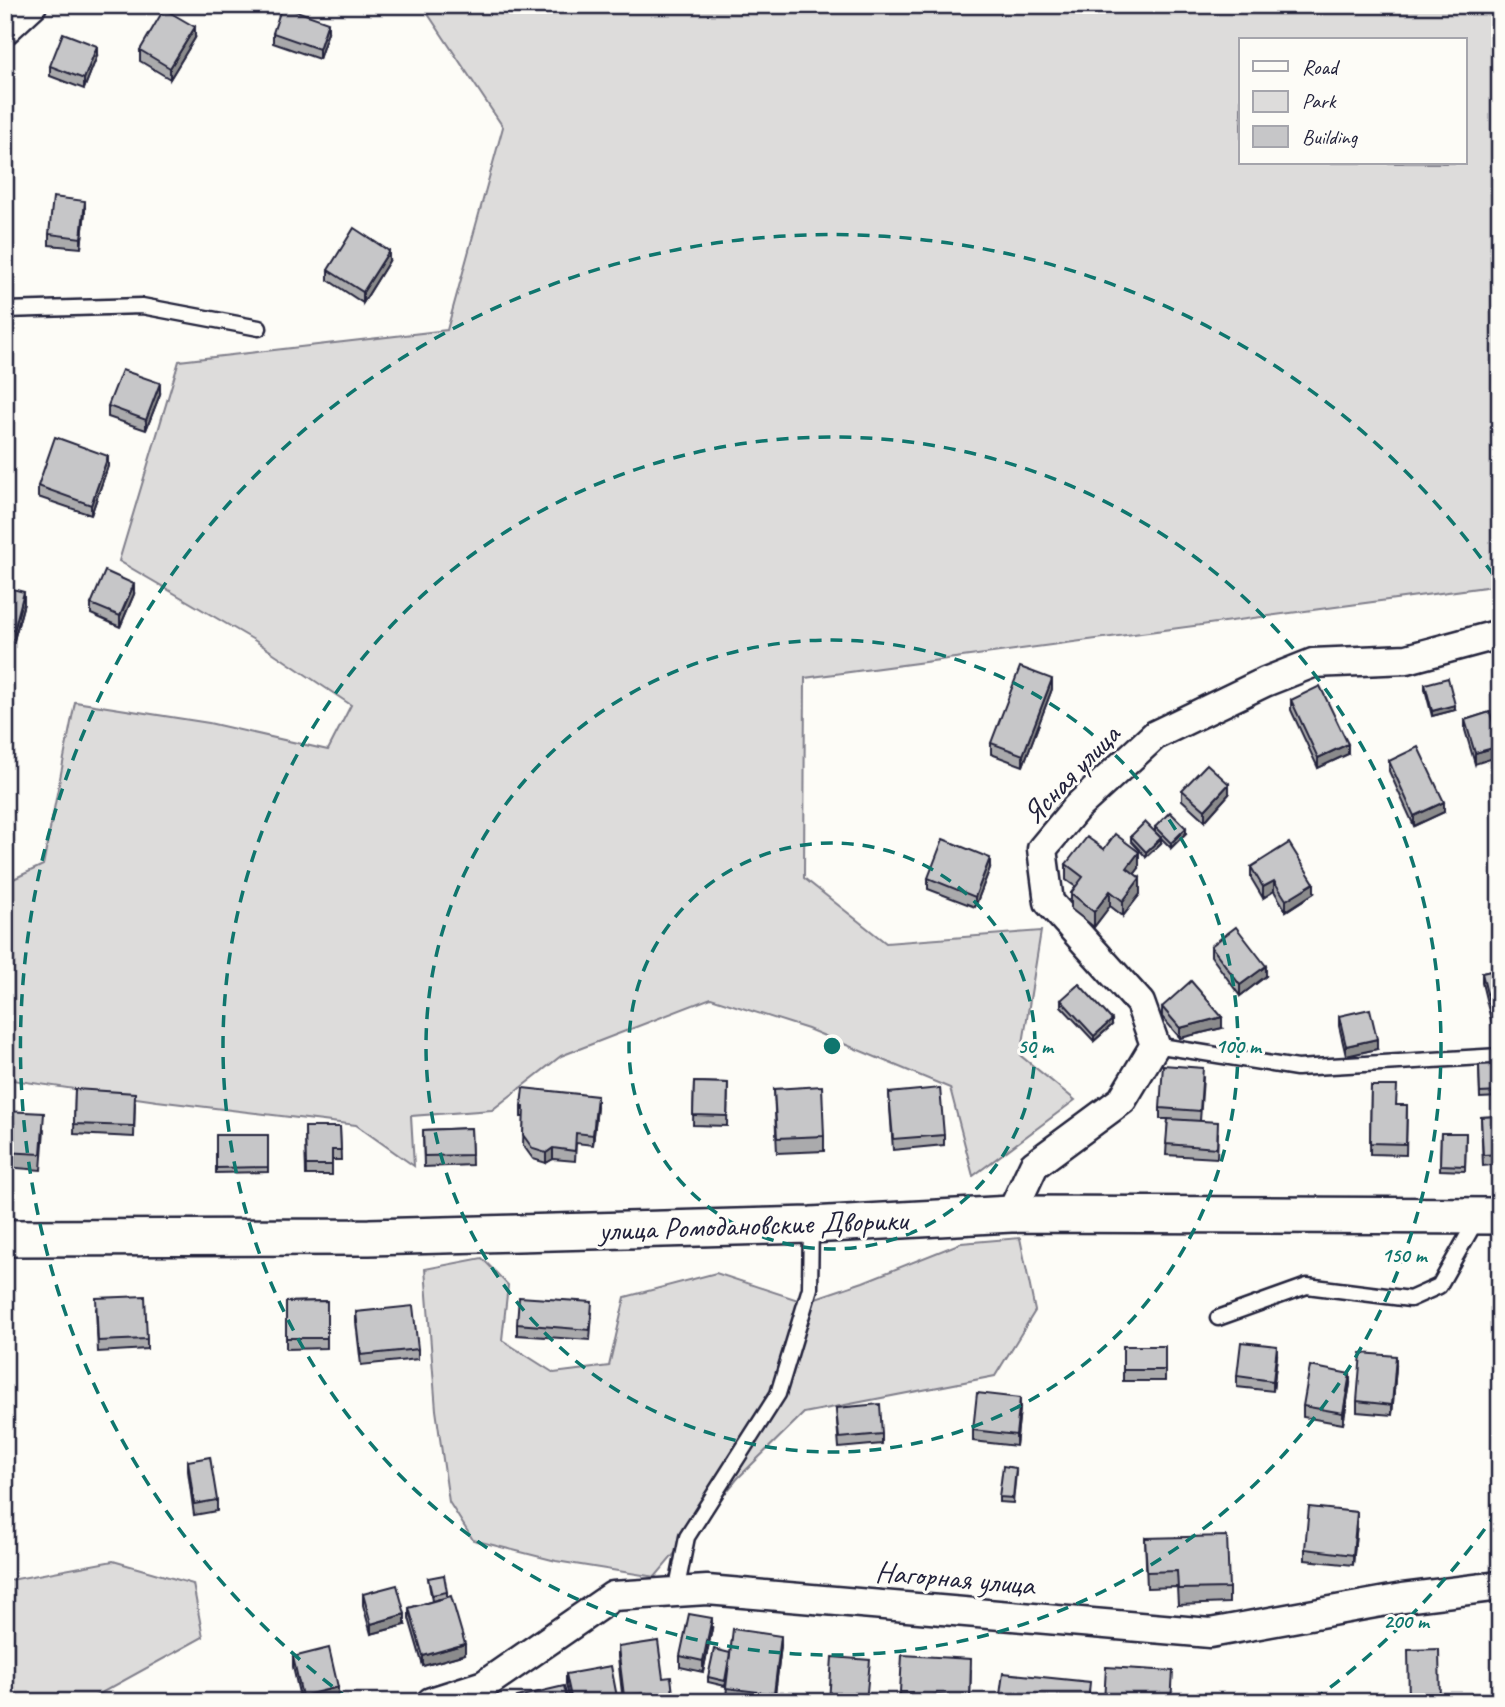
<svg xmlns="http://www.w3.org/2000/svg" width="1505" height="1707" font-family="Caveat,sans-serif">
<rect width="100%" height="100%" fill="#fdfcf7"/>
<filter id="ink" filterUnits="userSpaceOnUse"><feTurbulence type="fractalNoise" baseFrequency=".0143" numOctaves="2"/><feDisplacementMap in="SourceGraphic" scale="14" xChannelSelector="R" yChannelSelector="G"/><feConvolveMatrix kernelMatrix="1 2 1 2 8 2 1 2 1" color-interpolation-filters="sRGB"/></filter>
<g filter="url(#ink)">
<!-- green -->
<g fill="#dddcdb" stroke="#807f8b" stroke-width="2" fill-rule="evenodd">
<path d="M422 5H1500V585L805 678 804 878 886 943 1041 931 1021 1056 1075 1100 973 1176 950 1088 808 1029 711 998 561 1056 492 1110 411 1116 414 1166 356 1125 157 1101 5 1079V883L43 865 75 702 209 723 328 750 351 705 254 640 119 561 179 361 447 330 503 127ZM1241 40H1465V163H1241Z"/>
<path d="M1020 1238 1035 1311 995 1376 804 1413 738 1478 655 1577 556 1561 473 1540 449 1502 436 1410 425 1269 482 1258 508 1285 502 1340 554 1373 609 1366 625 1297 716 1273 804 1302 863 1282 961 1243Z"/>
<path d="M113 1561 193 1584 203 1637 85 1702H5V1581Z"/>
</g>
<g fill="none" stroke-linecap="round" stroke-linejoin="round">
<!-- service casing -->
<g stroke="#22223b" stroke-width="19">
<g id="service">
<path d="M5 310 142 306 259 328"/>
<path d="M1155 1045 1297 1068 1500 1056"/>
<path d="M1218 1318 1307 1286 1410 1299 1439 1286 1478 1217"/>
<path d="M676 1592 687 1537 778 1394 810 1288 811 1225"/>
</g>
</g>
<!-- minor casing -->
<g stroke="#22223b" stroke-width="33">
<g id="minor">
<path d="M5 30 32 5"/>
<path d="M1011 1214 1034 1165 1122 1100 1155 1045 1140 1003 1049 902 1042 849 1077 807 1155 735 1265 682 1313 663 1407 659 1500 634"/>
<path d="M431 1702 484 1685 613 1596 707 1590 1210 1633 1403 1598 1500 1586"/>
</g>
</g>
<!-- tertiary casing -->
<g stroke="#22223b" stroke-width="40">
<path id="tertiary" d="M5 1238 369 1237 811 1225 1011 1214 1500 1216"/>
</g>
<!-- service -->
<use href="#service" stroke="#fdfcf7" stroke-width="14"/>
<!-- minor -->
<use href="#minor" stroke="#fdfcf7" stroke-width="28"/>
<!-- tertiary -->
<use href="#tertiary" stroke="#fdfcf7" stroke-width="35"/>
</g>
<!-- wall -->
<g fill="#aaaaac" stroke="#22223b" stroke-width="2">
<path d="M328 32 319 59 273 43V33Z"/>
<path d="M195 38 170 79 140 61V50Z"/>
<path d="M97 56 84 89 50 76V66Z"/>
<path d="M85 211 81 248 49 245V234Z"/>
<path d="M389 261 363 303 328 280V270Z"/>
<path d="M160 394 146 430 108 417V406Z"/>
<path d="M108 466 91 515 38 497V486Z"/>
<path d="M5 587 24 603 14 640 5 638Z"/>
<path d="M134 594 120 627 91 614V604Z"/>
<path d="M1500 625V669L1492 643V628Z"/>
<path d="M1425 684 1455 710 1432 716 1425 689Z"/>
<path d="M1052 689 1023 766 991 754V743Z"/>
<path d="M1291 700 1348 754 1318 768 1291 710Z"/>
<path d="M1490 712 1475 764 1465 730V720Z"/>
<path d="M1389 761 1444 812 1414 826 1389 771Z"/>
<path d="M1182 790 1229 794 1205 821 1182 800Z"/>
<path d="M1155 827 1186 833 1171 848 1155 832Z"/>
<path d="M1131 836 1161 843 1146 857 1131 841Z"/>
<path d="M1104 849 1139 868 1134 874 1140 894 1123 916 1110 906 1094 927 1071 909V893L1076 887 1066 880V864Z"/>
<path d="M1251 867 1314 893 1286 911 1274 891 1263 898 1251 878Z"/>
<path d="M990 868 975 907 928 889V878Z"/>
<path d="M1211 946 1266 976 1240 996 1211 956Z"/>
<path d="M1500 969V1022L1492 1024 1482 983V973Z"/>
<path d="M1061 1000 1112 1025 1094 1041 1061 1006Z"/>
<path d="M1162 1007 1222 1028 1180 1038 1162 1017Z"/>
<path d="M1339 1016 1377 1049 1346 1056 1339 1026Z"/>
<path d="M1500 1064V1097L1480 1098 1479 1065Z"/>
<path d="M1203 1078 1200 1121 1218 1133 1217 1158 1166 1155 1168 1119H1160V1108Z"/>
<path d="M694 1082 728 1083 727 1126 693 1125Z"/>
<path d="M1371 1086 1397 1105H1407L1406 1155 1370 1154Z"/>
<path d="M75 1089 135 1103 134 1137 74 1134Z"/>
<path d="M774 1089 824 1136V1151L777 1153Z"/>
<path d="M889 1093 944 1135V1145L893 1150Z"/>
<path d="M521 1106 597 1107 593 1145 576 1143 575 1161 553 1159 546 1163 533 1159 523 1145 524 1117H521Z"/>
<path d="M5 1111 44 1129 41 1170 5 1167Z"/>
<path d="M1500 1116V1164L1483 1166 1481 1117Z"/>
<path d="M305 1127H340L341 1160H332V1175H306Z"/>
<path d="M471 1128 472 1165 424 1167 423 1130Z"/>
<path d="M1441 1133H1466L1465 1171 1440 1170Z"/>
<path d="M216 1135H268V1172L216 1173Z"/>
<path d="M327 1301V1348L286 1349V1302Z"/>
<path d="M96 1309 147 1339V1349L98 1352Z"/>
<path d="M356 1312 418 1349V1359L361 1365 356 1322Z"/>
<path d="M592 1313 590 1340 517 1335V1324Z"/>
<rect x="1123" y="1346" width="42" height="35"/>
<path d="M1277 1356 1273 1391 1237 1387V1376Z"/>
<path d="M1396 1367 1392 1415 1357 1412V1401Z"/>
<path d="M1350 1384 1343 1424 1303 1417V1406Z"/>
<path d="M836 1408 882 1434V1444L839 1448Z"/>
<path d="M1020 1409 1016 1446 973 1441V1430Z"/>
<path d="M188 1461 217 1500V1511L194 1515 188 1471Z"/>
<path d="M1016 1473 1013 1503 999 1502V1497Z"/>
<path d="M1357 1523 1353 1565 1305 1560V1549Z"/>
<path d="M1145 1538 1229 1588V1603L1178 1605 1177 1587 1147 1588Z"/>
<path d="M428 1578 447 1592V1597L465 1654 423 1666 409 1618V1608L440 1599 432 1601Z"/>
<path d="M363 1594 405 1625 371 1634 363 1605Z"/>
<path d="M712 1629 703 1672 680 1667V1656Z"/>
<path d="M781 1646 774 1702H753L726 1698 728 1675 725 1686 708 1682V1677L730 1653Z"/>
<path d="M618 1647 663 1678 674 1702H623L618 1657Z"/>
<path d="M293 1657 338 1697 319 1702H301L293 1667Z"/>
<path d="M971 1670 970 1702H900V1692Z"/>
<path d="M566 1674 617 1697V1702H570L566 1684Z"/>
</g>
<!-- shaded-wall -->
<g fill="#8b8b8c" stroke="#22223b" stroke-width="2">
<path d="M328 22V32L319 59V49Z"/>
<path d="M195 27V38L170 79V68Z"/>
<path d="M97 46V56L84 89V79Z"/>
<path d="M85 201V211L81 248V238Z"/>
<path d="M389 251V261L363 303V292Z"/>
<path d="M160 383V394L146 430V420Z"/>
<path d="M108 456V466L91 515V505Z"/>
<path d="M134 584V594L120 627V616Z"/>
<path d="M24 592V603L14 640V630Z"/>
<path d="M1052 679V689L1023 766V755Z"/>
<path d="M1455 705V710L1432 716V711Z"/>
<path d="M1348 744V754L1318 768V758Z"/>
<path d="M1500 746V756L1475 764V753Z"/>
<path d="M1229 784V794L1205 821V810Z"/>
<path d="M1444 802V812L1414 826V816Z"/>
<path d="M1186 828V833L1171 848V843Z"/>
<path d="M1161 838V843L1146 857V852Z"/>
<path d="M1139 852V868L1127 884V868Z"/>
<path d="M990 858V868L975 907V897Z"/>
<path d="M1140 878V894L1123 916V901Z"/>
<path d="M1274 881V891L1263 898V887Z"/>
<path d="M1314 883V893L1286 911V900Z"/>
<path d="M1110 891V906L1094 927V912Z"/>
<path d="M1266 966V976L1240 996V985Z"/>
<path d="M1500 1012V1022L1492 1024V1014Z"/>
<path d="M1222 1017V1028L1180 1038V1028Z"/>
<path d="M1112 1020V1025L1094 1041V1036Z"/>
<path d="M1377 1039V1049L1346 1056V1046Z"/>
<path d="M597 1096V1107L593 1145V1135Z"/>
<path d="M553 1148V1159L546 1163V1153Z"/>
<path d="M1277 1346V1356L1273 1391V1381Z"/>
<path d="M1396 1356V1367L1392 1415V1405Z"/>
<path d="M1350 1374V1384L1343 1424V1413Z"/>
<path d="M1020 1398V1409L1016 1446V1435Z"/>
<path d="M1357 1512V1523L1353 1565V1555Z"/>
<path d="M405 1614V1625L371 1634V1624Z"/>
<path d="M712 1618V1629L703 1672V1661Z"/>
<path d="M781 1636V1646L774 1702V1694Z"/>
<path d="M465 1644V1654L423 1666V1656Z"/>
<path d="M338 1687V1697L319 1702H302V1696Z"/>
</g>
<!-- building -->
<g fill="#c6c6c8" stroke="#22223b" stroke-width="2">
<path d="M282 6 328 22 319 49 273 33Z"/>
<path d="M164 9 195 27 170 68 140 50Z"/>
<path d="M63 33 97 46 84 79 50 66Z"/>
<path d="M53 197 85 201 81 238 49 234Z"/>
<path d="M354 228 389 251 363 292 328 270Z"/>
<path d="M122 370 160 383 146 420 108 406Z"/>
<path d="M55 437 108 456 91 505 38 486Z"/>
<path d="M105 571 134 584 120 616 91 604Z"/>
<path d="M5 587 24 592 14 630 5 627Z"/>
<path d="M1500 625V653L1492 628Z"/>
<path d="M1020 667 1052 679 1023 755 991 743Z"/>
<path d="M5 674H7L5 696Z"/>
<path d="M1448 678 1455 705 1432 711 1425 684Z"/>
<path d="M1320 686 1348 744 1318 758 1291 700Z"/>
<path d="M1490 712 1500 746 1475 753 1465 720Z"/>
<path d="M1418 747 1444 802 1414 816 1389 761Z"/>
<path d="M1207 764 1229 784 1205 810 1182 790Z"/>
<path d="M1170 812 1186 828 1171 843 1155 827Z"/>
<path d="M1145 822 1161 838 1146 852 1131 836Z"/>
<path d="M1115 834 1139 852 1127 868 1140 878 1123 901 1110 891 1094 912 1071 893 1083 877 1066 864 1087 837 1104 849Z"/>
<path d="M943 839 990 858 975 897 928 878Z"/>
<path d="M1289 843 1314 883 1286 900 1274 881 1263 887 1251 867Z"/>
<path d="M1236 927 1266 966 1240 985 1211 946Z"/>
<path d="M1500 969V1012L1492 1014 1482 973Z"/>
<path d="M1191 981 1222 1017 1180 1028 1162 1007Z"/>
<path d="M1079 984 1112 1020 1094 1036 1061 1000Z"/>
<path d="M1370 1009 1377 1039 1346 1046 1339 1016Z"/>
<path d="M1500 1064V1092L1480 1093 1479 1065Z"/>
<path d="M1163 1065 1203 1068 1200 1111 1160 1108Z"/>
<path d="M694 1082 728 1083 727 1116 693 1115Z"/>
<path d="M822 1086 824 1136 777 1138 774 1089Z"/>
<path d="M1371 1086H1397L1396 1105H1407L1406 1144 1370 1143Z"/>
<path d="M523 1088 597 1096 593 1135 576 1133 575 1151 553 1148 546 1153 533 1149 523 1135 524 1107 521 1106Z"/>
<path d="M940 1088 944 1135 893 1139 889 1093Z"/>
<path d="M75 1089 135 1093 134 1126 74 1124Z"/>
<path d="M5 1111 44 1113 41 1154 5 1152Z"/>
<path d="M1500 1116V1154L1483 1155 1481 1117Z"/>
<path d="M1168 1119 1218 1122 1217 1148 1166 1144Z"/>
<path d="M305 1127H340L341 1150H332V1165H306Z"/>
<path d="M471 1128 472 1155 424 1156 423 1130Z"/>
<path d="M1441 1133H1466L1465 1166 1440 1165Z"/>
<path d="M216 1135H268V1167L216 1168Z"/>
<path d="M145 1296 147 1339 98 1341 96 1298Z"/>
<path d="M519 1297 592 1302 590 1330 517 1324Z"/>
<path d="M327 1301V1338H286V1302Z"/>
<path d="M413 1306 418 1349 361 1355 356 1312Z"/>
<path d="M1241 1342 1277 1346 1273 1381 1237 1376Z"/>
<rect x="1123" y="1346" width="42" height="24"/>
<path d="M1361 1353 1396 1356 1392 1405 1357 1401Z"/>
<path d="M1310 1366 1350 1374 1343 1413 1303 1406Z"/>
<path d="M977 1393 1020 1398 1016 1435 973 1430Z"/>
<path d="M880 1404 882 1434 839 1438 836 1408Z"/>
<path d="M210 1457 217 1500 194 1504 188 1461Z"/>
<path d="M1003 1466 1016 1468 1013 1498 999 1497Z"/>
<path d="M1309 1507 1357 1512 1353 1555 1305 1549Z"/>
<path d="M1227 1536 1229 1588 1178 1589 1177 1571 1147 1572 1145 1538Z"/>
<path d="M444 1575 447 1592 432 1595 428 1578Z"/>
<path d="M397 1585 405 1614 371 1624 363 1594Z"/>
<path d="M451 1596 465 1644 423 1656 409 1608Z"/>
<path d="M689 1614 712 1618 703 1661 680 1656Z"/>
<path d="M733 1629 781 1636 774 1694 726 1688Z"/>
<path d="M658 1641 663 1678 671 1677 674 1702H648L646 1693 624 1696 618 1647Z"/>
<path d="M329 1648 338 1687 302 1696 293 1657Z"/>
<path d="M714 1649 730 1653 725 1681 708 1677Z"/>
<path d="M1439 1649 1440 1702H1409L1408 1650Z"/>
<path d="M902 1655 971 1659 970 1697 934 1695V1702H912V1692H900Z"/>
<path d="M832 1657 870 1660 866 1702H829Z"/>
<path d="M611 1666 617 1697 590 1702H572L566 1674Z"/>
<path d="M1106 1667 1173 1671 1171 1702H1104Z"/>
<path d="M1003 1673 1090 1682 1088 1702H999Z"/>
<path d="M564 1686 568 1702H519L517 1697Z"/>
<path d="M139 1697 140 1702H108V1701Z"/>
</g>
</g>
<!-- distance rings -->
<g fill="none" stroke="#0f766e" stroke-width="3.5" stroke-dasharray="12 9">
<circle cx="832" cy="1046" r="203"/>
<circle cx="832" cy="1046" r="406"/>
<circle cx="832" cy="1046" r="609"/>
<path d="M1497 1512A812 812 0 0 1 1315 1699M349 1699A812 812 0 1 1 1497 580"/>
</g>
<g text-anchor="middle" dominant-baseline="central" stroke-width="6" stroke-linejoin="round" paint-order="stroke">
<!-- street labels -->
<g font-size="30" fill="#22223b" stroke="#fdfcf7">
<text transform="translate(1071 774) rotate(-46)">Ясная улица</text>
<text transform="translate(753 1225) rotate(-2)">улица Ромодановские Дворики</text>
<text transform="translate(955 1578) rotate(5)">Нагорная улица</text>
</g>
</g>
<circle cx="832" cy="1046" r="10" fill="#0f766e" stroke="#fdfcf7" stroke-width="3.5"/>
<g font-size="21" text-anchor="middle" font-weight="bold" fill="#0f766e" stroke="#fdfcf7" stroke-width="6" stroke-linejoin="round" paint-order="stroke">
<text x="1035" y="1053">50 m</text>
<text x="1238" y="1053">100 m</text>
<text x="1404" y="1262">150 m</text>
<text x="1406" y="1628">200 m</text>
</g>
<!-- margin -->
<rect width="1505" height="1707" fill="none" stroke="#fdfcf7" stroke-width="28"/>
<rect x="14" y="14" width="1477" height="1679" fill="none" stroke="#22223b" stroke-width="2.5" filter="url(#ink)"/>
<!-- legend -->
<rect x="1239" y="38" width="228" height="126" fill="#fdfcf7" stroke="#a5a5ac" stroke-width="2"/>
<rect x="1253" y="61" width="35" height="10" fill="#fdfcf7" stroke="#a5a5ac" stroke-width="2"/>
<text x="1302" y="74" font-size="21" fill="#22223b">Road</text>
<rect x="1253" y="91" width="35" height="21" fill="#dddcdb" stroke="#a5a5ac" stroke-width="2"/>
<text x="1302" y="108" font-size="21" fill="#22223b">Park</text>
<rect x="1253" y="126" width="35" height="21" fill="#c6c6c8" stroke="#a5a5ac" stroke-width="2"/>
<text x="1302" y="144" font-size="21" fill="#22223b">Building</text>
</svg>
